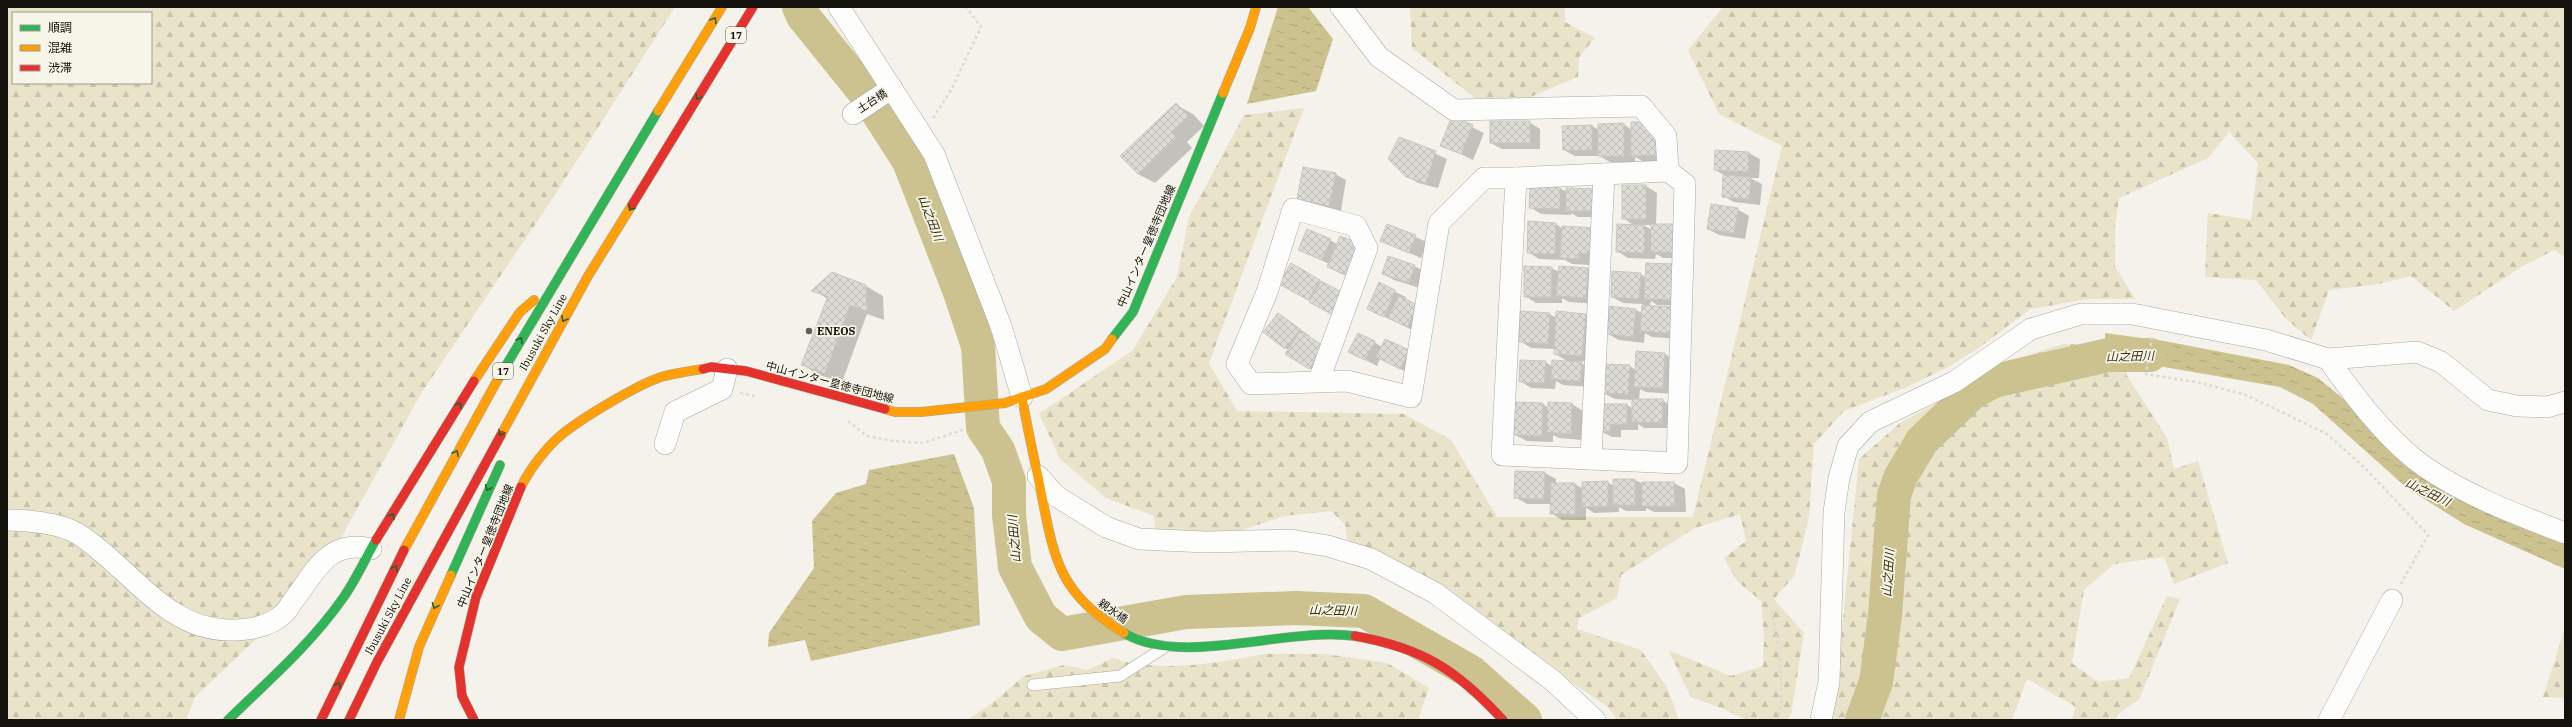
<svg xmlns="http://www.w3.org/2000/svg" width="2572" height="727" font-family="'IBM Plex Serif','Noto Sans JP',serif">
<defs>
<pattern id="forest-firs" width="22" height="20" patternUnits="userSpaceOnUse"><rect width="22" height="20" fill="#e9e3c9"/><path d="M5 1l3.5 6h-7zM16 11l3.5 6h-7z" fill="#c7c2ab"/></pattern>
<pattern id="water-ripples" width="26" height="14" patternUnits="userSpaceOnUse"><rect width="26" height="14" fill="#cbc28f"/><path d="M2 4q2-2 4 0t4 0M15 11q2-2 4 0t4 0" fill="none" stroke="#ada67a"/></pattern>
<pattern id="building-cross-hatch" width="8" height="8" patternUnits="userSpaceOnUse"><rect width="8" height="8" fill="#dddbd5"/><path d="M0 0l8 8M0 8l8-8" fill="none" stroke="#bdbbb6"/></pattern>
</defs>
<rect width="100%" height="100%" fill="#f4f2ea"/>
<!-- forest -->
<g fill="url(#forest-firs)" fill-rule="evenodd">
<path d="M7 7H675L551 201 422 392 317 581 195 697 186 720H7ZM13 13H151V83H13Z"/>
<path d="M1410 7H1565V22L1595 38 1579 57 1578 77 1521 101 1475 98 1412 48Z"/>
<path d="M1723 7H2565V257L2554 250 2523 266 2454 311 2411 276 2379 284 2329 290 2311 340 2286 319 2256 280 2205 277 2208 213 2251 220 2258 163 2229 132 2208 158 2119 198 2115 226V266L2135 299H2089L2030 309 1980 347 1950 366 1907 387 1844 411 1814 444 1809 516 1801 551 1794 576 1774 599 1804 633 1791 715 1787 720H1747L1724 709 1691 697 1668 650 1731 676 1763 666 1764 636 1761 601 1737 581 1724 558 1746 541 1740 514 1695 528 1621 575 1617 598 1579 618 1577 629 1641 650 1667 687 1679 720H1617L1608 707 1571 682 1534 665 1418 571 1348 544 1345 524 1331 511 1285 516 1223 536 1156 541 1154 516 1106 498 1060 459 1039 414 1133 350 1177 277 1189 217 1244 115 1304 108 1209 363 1237 411 1404 414 1451 440 1497 517H1693L1782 146 1719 114 1688 50Z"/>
<path d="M2063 344 2129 345 2126 374 2167 438 2174 469 2198 461 2228 563 2174 584 2164 557 2114 564 2084 590 2072 663 2098 682 2129 678 2167 596 2180 599 2139 700 2119 713 2115 720H2071L2076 707 2027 679 2012 720H1827L1838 668 1859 459 1900 423 2019 358Z"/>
<path d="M2565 628V698L2543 697Z"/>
<path d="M1265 654H1326L1387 663 1429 688 1418 720H967L991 704 1024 676 1064 665 1087 670 1113 658C1162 674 1215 663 1265 654Z"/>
</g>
<!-- water -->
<g fill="url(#water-ripples)">
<path d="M1278 7H1308L1333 39 1316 91 1247 104Z"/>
<path d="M2105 333 2164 341 2289 365 2318 378 2358 411 2411 463 2565 540V569L2464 524 2407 488 2313 404 2280 387 2164 367 2105 360Z"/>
<path d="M954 454 974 508 980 625 811 661 805 640 768 647 769 633 814 568 812 521 836 493 866 484 869 470Z"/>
</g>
<!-- shadow -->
<g fill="#0003" fill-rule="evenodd">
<path d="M1176 105 1193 114 1204 126 1187 142 1192 148 1155 183 1138 174Z"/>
<path d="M1453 118 1484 133 1473 160 1442 145Z"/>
<path d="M1529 122 1540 129V149H1502L1491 143Z"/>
<path d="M1624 124 1668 161 1644 162 1635 157V162H1610L1599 156H1575L1564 150 1592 126 1599 130Z"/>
<path d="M1400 138 1447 159 1438 188 1418 183 1407 176Z"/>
<path d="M1716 151 1749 153 1760 159 1759 178H1750L1762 184 1760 205 1734 202 1723 196 1724 175 1715 170Z"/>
<path d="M1335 174 1346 180 1341 211 1309 205 1298 199Z"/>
<path d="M1646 186 1657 193 1656 225 1689 258H1663L1656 254 1655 259 1628 258 1617 251 1635 226 1623 218ZM1643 225H1652V230Z"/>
<path d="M1530 187 1560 188 1606 217H1578L1571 213V215L1541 214 1530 207Z"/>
<path d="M1737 209 1749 216 1745 239 1719 235 1708 229Z"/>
<path d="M1529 222 1556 224 1605 259 1590 265 1572 264 1565 260 1539 259 1528 252Z"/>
<path d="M1387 225 1427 242 1421 258 1381 241Z"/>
<path d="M1330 240 1337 244 1358 280 1339 273 1328 266 1329 264 1300 250Z"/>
<path d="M1292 265 1356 302 1311 301 1281 283Z"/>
<path d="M1414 266 1426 272 1420 288 1394 280 1383 274Z"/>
<path d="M1560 267 1588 269 1599 276 1597 304 1569 302 1562 298V303H1536L1525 296 1551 268 1559 272Z"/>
<path d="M1641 274 1684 306 1657 305 1651 301 1650 306 1681 339 1652 337 1645 333 1644 343 1619 340 1608 334 1636 310 1642 313 1643 304 1623 303 1612 297Z"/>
<path d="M1379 284 1406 297 1405 300 1418 306 1419 333 1368 309Z"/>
<path d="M866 286 883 296 884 320 867 314 842 382 819 375 803 365 828 299 813 290Z"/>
<path d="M1278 314 1310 336 1321 375 1286 354 1289 350 1285 348Z"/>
<path d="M1549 314 1557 318 1585 315 1596 321 1593 362 1578 361 1592 370 1591 387 1563 385 1556 381 1555 389 1531 388 1520 381 1545 362 1552 366 1569 362 1555 354V349L1531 348 1520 341Z"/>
<path d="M1374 342 1382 347 1409 351 1412 375 1380 359 1377 366 1350 352Z"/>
<path d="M1665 354 1676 361 1674 394 1646 392 1640 389 1639 400H1662L1674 407 1673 428H1644L1638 424V430H1621V437H1612L1600 431 1601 405H1627L1633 409V400L1615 399 1603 393 1629 366 1636 370Z"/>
<path d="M1549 403 1572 404 1583 411 1582 440 1559 438 1553 435V442L1527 441 1515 435 1543 404 1549 408Z"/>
<path d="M1545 473 1556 479V484H1575L1583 489 1607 482 1614 486V480H1635L1643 484 1674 483 1685 489 1686 512H1654L1646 508V511H1626L1619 507V512L1594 513 1586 508V520H1562L1551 513V504H1527L1515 497Z"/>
</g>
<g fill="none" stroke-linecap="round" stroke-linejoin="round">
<!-- river -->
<g stroke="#cbc28f" stroke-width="34">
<path d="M799 7 803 16 866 94 909 161 960 292 978 346 983 428 998 450 1009 481V515L1015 567 1041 617 1062 634 1186 612 1296 608 1364 611 1471 672 1525 720"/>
<path d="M1862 720 1876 682 1885 615 1894 495 1901 476 1922 441 1973 392 1994 381 2108 355H2150"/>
</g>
</g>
<!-- building -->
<g fill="url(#building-cross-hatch)" stroke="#c9c7c1">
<path d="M1176 103 1188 116 1171 132 1176 138 1138 174 1120 156Z"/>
<path d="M1452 116 1473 125 1461 154 1440 146Z"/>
<rect x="1490" y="121" width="40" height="22"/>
<path d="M1631 122H1648L1657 137 1658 155 1631 156Z"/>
<path d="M1624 123V156H1598V124Z"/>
<path d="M1592 125V150H1563L1562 126Z"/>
<path d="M1399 137 1436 151 1426 183 1406 177 1388 159Z"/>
<path d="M1715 150 1749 152 1748 172 1714 170Z"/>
<path d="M1303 167 1336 173 1329 206 1297 199Z"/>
<path d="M1723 175 1751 177 1749 199 1722 197Z"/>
<rect x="1622" y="185" width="24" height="34"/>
<path d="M1530 186 1560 187V209L1529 208Z"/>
<path d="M1566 188 1596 189 1595 211H1566Z"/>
<path d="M1711 204 1738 208 1734 233 1707 229Z"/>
<path d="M1528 221 1556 223 1555 254 1527 253Z"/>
<path d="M1387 224 1416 235 1409 253 1380 241Z"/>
<path d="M1617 224 1645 225 1644 253 1616 252Z"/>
<rect x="1651" y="224" width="27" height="28"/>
<path d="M1562 226 1595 228 1594 254 1579 253V259L1560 258Z"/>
<path d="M1307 229 1331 239 1322 260 1298 250Z"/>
<path d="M1340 236 1360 244 1347 275 1327 267Z"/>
<path d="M1388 256 1415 265 1409 283 1382 274Z"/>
<path d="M1291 263 1320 280 1308 300 1279 284Z"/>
<path d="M1646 263 1674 264 1673 300 1644 299Z"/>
<path d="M1524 266 1552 267 1551 297H1524Z"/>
<path d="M1559 266 1588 268 1586 298 1556 296Z"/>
<path d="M1612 271 1641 273 1639 299 1611 297Z"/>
<path d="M832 272 866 285 867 311 850 305 825 373 801 365 828 296 811 291Z"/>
<path d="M1321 281 1345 294 1333 315 1309 302Z"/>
<path d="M1379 282 1395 290 1384 317 1367 309Z"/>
<path d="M1399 296 1418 305 1407 327 1388 318Z"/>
<path d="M1642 305 1672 307 1670 333 1640 331Z"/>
<path d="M1610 306 1636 309 1633 337 1607 334Z"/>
<path d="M1520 311 1550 313 1548 344 1519 342Z"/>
<path d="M1556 311 1586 314 1582 356 1554 354Z"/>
<path d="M1278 313 1300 329 1285 349 1263 332Z"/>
<path d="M1300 331 1324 346 1309 369 1285 354Z"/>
<path d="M1358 333 1375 341 1365 360 1348 352Z"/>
<path d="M1385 339 1409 350 1400 369 1376 357Z"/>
<path d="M1636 351 1665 353 1663 388 1634 387Z"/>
<path d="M1520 360 1546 361 1544 383 1519 382Z"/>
<path d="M1552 360 1582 362 1580 381 1551 379Z"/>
<path d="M1604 364 1630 365 1628 394 1602 393Z"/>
<path d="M1632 399H1663L1662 422H1632Z"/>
<path d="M1515 402 1543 403 1542 436 1514 435Z"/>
<path d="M1548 402 1572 403 1571 434 1547 432Z"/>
<path d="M1600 404H1627V424H1610V431H1599Z"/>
<path d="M1515 471 1545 472 1544 499 1514 498Z"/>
<rect x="1613" y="479" width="22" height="26"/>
<path d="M1608 481V506L1582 507V482Z"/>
<path d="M1642 482H1674L1675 506H1642Z"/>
<path d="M1551 483H1575V514H1550Z"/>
</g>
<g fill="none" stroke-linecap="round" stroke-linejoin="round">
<!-- lane casing -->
<g stroke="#aaa9a4" stroke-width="12">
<path id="lane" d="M1033 685 1120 676 1165 647"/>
</g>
<!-- street casing -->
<g stroke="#aaa9a4" stroke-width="22">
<g id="street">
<path d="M839 7 934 154 1001 326 1022 397"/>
<path d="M853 114 892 88"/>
<path d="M1516 178 1668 171"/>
<path d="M2328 359C2353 395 2389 442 2425 467 2467 496 2518 515 2565 533"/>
<path d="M1319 380 1367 248 1356 226 1293 209 1267 292 1237 364 1251 384 1347 381 1411 397 1439 223 1484 178H1516L1502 455 1677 463 1685 184 1668 171 1666 136 1641 106 1454 110 1379 57 1341 7"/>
<path d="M665 444 675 412 722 389 727 369"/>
<path d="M1591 459 1604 174"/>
<path d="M1038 476 1056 496 1106 527 1139 539 1206 542 1291 540 1328 546 1371 559 1435 593 1552 680 1595 720"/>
<path d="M7 520C28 520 60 523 78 534 128 565 164 629 228 630 247 630 267 628 282 615 287 612 290 605 293 601 315 572 329 538 371 549"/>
<path d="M1821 720 1829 682 1834 512 1839 478 1848 446 1870 422 1954 382 2031 329 2081 314H2132L2266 340 2328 359 2417 352 2441 362 2488 400 2517 406 2547 407 2565 402"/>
<path d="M2329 720 2392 600"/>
</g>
</g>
<!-- fast casing -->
<g stroke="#aaa9a4" stroke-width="10">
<g id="fast">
<path d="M1112 339 1133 312 1223 93"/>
<path d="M498 379 658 111"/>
<path d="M451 575 500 465"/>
<path d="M1124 633C1182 668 1287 626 1355 636"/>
<path d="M228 720C268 681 311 644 343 598 356 580 365 559 376 540"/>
</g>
</g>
<!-- slow casing -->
<g stroke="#aaa9a4" stroke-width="10">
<g id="slow">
<path d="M1223 93 1250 28 1256 7"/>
<path d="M658 111 722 7"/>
<path d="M474 381 520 312 534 300"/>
<path d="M1022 397C1027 427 1034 457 1040 487 1054 557 1057 593 1124 633"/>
<path d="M885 409 895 412H921L1005 403 1046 389 1105 349 1112 339"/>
<path d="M501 435 588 276 632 205"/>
<path d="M521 487C529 470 546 448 560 436 580 419 637 385 661 377 675 373 690 371 703 369"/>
<path d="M404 550 498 379"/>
<path d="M399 720 419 647 451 575"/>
</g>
</g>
<!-- jam casing -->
<g stroke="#aaa9a4" stroke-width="10">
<g id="jam">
<path d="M632 205 753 7"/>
<path d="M703 369 711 367 746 371 885 409"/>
<path d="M376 540 474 381"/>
<path d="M1355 636C1423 648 1457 670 1503 720"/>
<path d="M321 720 404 550"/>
<path d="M349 720 377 662 501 435"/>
<path d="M474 720 462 696 459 667 476 597 521 487"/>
</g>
</g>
<!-- path -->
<g stroke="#dadad7" stroke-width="2.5" stroke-dasharray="3 3" stroke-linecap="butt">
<path d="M933 118 951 90 981 27 966 7"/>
<path d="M2152 337 2146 374 2201 383 2246 395 2327 434 2365 468 2428 535 2401 584"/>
<path d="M740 393 755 396"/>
<path d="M848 421 867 436 893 441 924 443 965 429"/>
<path d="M1772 611C1778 647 1786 684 1778 720"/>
</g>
<!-- lane -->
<use href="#lane" stroke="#fdfdfc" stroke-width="11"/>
<!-- street -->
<use href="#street" stroke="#fdfdfc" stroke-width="21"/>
<!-- fast -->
<use href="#fast" stroke="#30b455" stroke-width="9"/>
<!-- slow -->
<use href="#slow" stroke="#ff9f0a" stroke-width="9"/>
<!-- jam -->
<use href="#jam" stroke="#e5322d" stroke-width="9"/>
</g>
<!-- one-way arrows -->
<defs><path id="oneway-chevron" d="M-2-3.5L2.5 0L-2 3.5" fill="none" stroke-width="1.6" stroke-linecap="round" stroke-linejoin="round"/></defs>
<g stroke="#226331">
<use href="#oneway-chevron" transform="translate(714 20) rotate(-58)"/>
<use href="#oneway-chevron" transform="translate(698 97) rotate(121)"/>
<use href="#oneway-chevron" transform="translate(631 208) rotate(122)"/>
<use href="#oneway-chevron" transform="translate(564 319) rotate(119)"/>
<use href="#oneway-chevron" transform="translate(520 340) rotate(-60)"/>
<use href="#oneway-chevron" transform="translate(459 405) rotate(-59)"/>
<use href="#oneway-chevron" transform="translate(501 433) rotate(118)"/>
<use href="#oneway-chevron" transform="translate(456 453) rotate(-61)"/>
<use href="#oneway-chevron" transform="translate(488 488) rotate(114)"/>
<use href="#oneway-chevron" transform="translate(392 516) rotate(-58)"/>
<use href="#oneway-chevron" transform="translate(395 568) rotate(-62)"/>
<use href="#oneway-chevron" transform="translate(435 606) rotate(112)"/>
<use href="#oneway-chevron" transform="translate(338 685) rotate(-64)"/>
</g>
<!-- markers -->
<circle fill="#62605a" stroke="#f7f5e7" stroke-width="1.5" cx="809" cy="331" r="4"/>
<g text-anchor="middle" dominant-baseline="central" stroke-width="3.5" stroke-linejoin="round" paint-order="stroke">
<!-- shield labels -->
<g fill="#f7f5e7" stroke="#57564e" stroke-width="1">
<rect x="726" y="27" width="20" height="16" rx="3"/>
<rect x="493" y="363" width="20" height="16" rx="3"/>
</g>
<g font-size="10" font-weight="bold" fill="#13120d">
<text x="736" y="35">17</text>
<text x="503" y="371">17</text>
</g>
<!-- street labels -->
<g font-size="11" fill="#13120d" stroke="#f7f5e7">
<text transform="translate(872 101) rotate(-33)">土台橋</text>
<text transform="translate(1146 246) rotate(-67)">中山インター皇徳寺団地線</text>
<text transform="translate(543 332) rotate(-61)">Ibusuki Sky Line</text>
<text transform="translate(830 382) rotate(15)">中山インター皇徳寺団地線</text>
<text transform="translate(485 546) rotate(-68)">中山インター皇徳寺団地線</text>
<text transform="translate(1113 611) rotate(35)">親水橋</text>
<text transform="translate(388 616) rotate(-62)">Ibusuki Sky Line</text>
</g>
<!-- poi labels -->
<g font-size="11" font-weight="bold" fill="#13120d" stroke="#f7f5e7" text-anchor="start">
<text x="817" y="331">ENEOS</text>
</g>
<!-- water labels -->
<g font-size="12" font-style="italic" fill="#352f10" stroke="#f7f5e7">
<text transform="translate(931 218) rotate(69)">山之田川</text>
<text transform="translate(2130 356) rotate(-1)">山之田川</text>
<text transform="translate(2428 492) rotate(26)">山之田川</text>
<text transform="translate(1014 539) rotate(-95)">山之田川</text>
<text transform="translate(1888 573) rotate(-86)">山之田川</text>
<text transform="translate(1333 610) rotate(2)">山之田川</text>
</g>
</g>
<!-- border -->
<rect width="2572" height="727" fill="none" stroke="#13120d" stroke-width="16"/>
<!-- legend -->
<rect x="12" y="12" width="140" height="72" fill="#f7f5e7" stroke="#9c9a90"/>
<rect x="20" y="25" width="20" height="6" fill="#30b455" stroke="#9c9a90"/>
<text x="48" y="32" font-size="12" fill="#13120d">順調</text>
<rect x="20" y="45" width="20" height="6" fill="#ff9f0a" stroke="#9c9a90"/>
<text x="48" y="52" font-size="12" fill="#13120d">混雑</text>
<rect x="20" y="65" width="20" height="6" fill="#e5322d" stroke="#9c9a90"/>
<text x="48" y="72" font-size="12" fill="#13120d">渋滞</text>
</svg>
